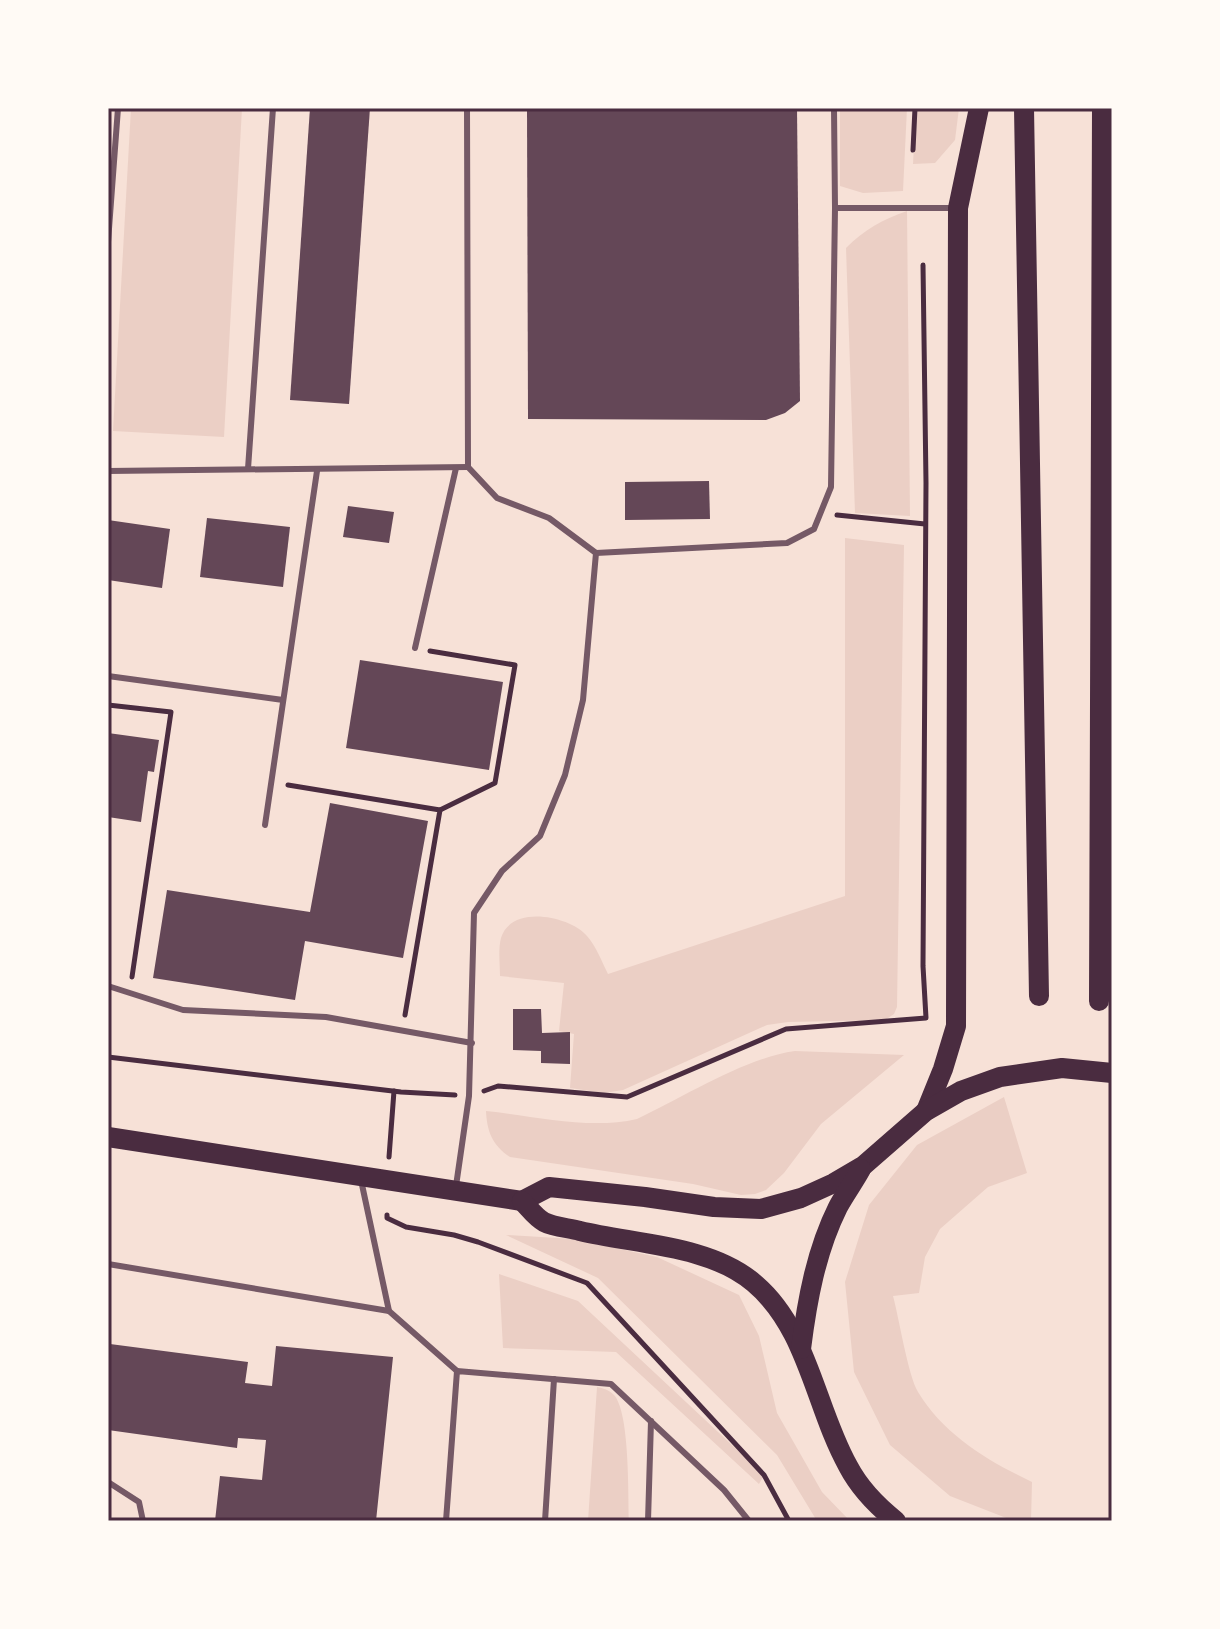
<svg xmlns="http://www.w3.org/2000/svg" width="1220" height="1629" font-family="Barlow,sans-serif">
<rect width="100%" height="100%" fill="#f7e1d7"/>
<!-- green -->
<g fill="#ebcfc5">
<path d="M131 108H242L224 437 113 431Z"/>
<path d="M840 108H907L903 191 863 193 840 186Z"/>
<path d="M916 108H959L955 140 935 163 913 164Z"/>
<path d="M907 211 910 516 855 513 846 248C864 230 883 219 907 211Z"/>
<path d="M845 538 904 545 897 1007 894 1014 885 1020 788 1022 767 1025 623 1090 604 1093 570 1088 574 1034 559 1031 564 983 500 976C500 965 498 949 501 938 511 904 570 916 587 936 596 946 602 962 608 974L845 896Z"/>
<path d="M795 1051 904 1055 821 1124 784 1173 766 1190 755 1194 741 1195 693 1184 510 1157C492 1145 487 1131 486 1111 535 1116 589 1130 637 1119 684 1097 745 1058 795 1051Z"/>
<path d="M1004 1097 1027 1173 988 1187 940 1229 925 1257 919 1293 893 1296C899 1318 908 1375 918 1392 944 1435 988 1461 1032 1482L1031 1521H1014L950 1496 890 1445 854 1372 845 1282 869 1205 917 1145Z"/>
<path d="M506 1235 574 1239 657 1257 739 1295 759 1336 777 1413 822 1492 850 1521H817L777 1455 598 1278Z"/>
<path d="M499 1274 578 1301 764 1475 759 1484 616 1352 503 1348Z"/>
<path d="M597 1387C603 1388 609 1390 614 1395 630 1413 628 1494 629 1521H588Z"/>
</g>
<!-- building -->
<g fill="#644757">
<path d="M310 108H370L349 404 290 400Z"/>
<path d="M527 108H797L800 401 785 413 766 420 528 419Z"/>
<path d="M709 481 710 519 625 520V482Z"/>
<path d="M348 506 394 512 389 543 343 537Z"/>
<path d="M207 518 290 527 283 587 200 577Z"/>
<path d="M108 520 170 529 162 588 108 580Z"/>
<path d="M360 660 503 682 489 770 346 748Z"/>
<path d="M108 733 159 740 154 772 148 771 141 822 108 817Z"/>
<path d="M330 803 428 821 403 958 305 941 295 1000 153 978 167 890 310 912Z"/>
<path d="M513 1009H541L542 1033 570 1032V1064L541 1063V1051L513 1050Z"/>
<path d="M110 1344 248 1362 245 1383 272 1386 276 1346 393 1357 376 1521H215L220 1476 262 1480 266 1440 238 1438 237 1448 108 1430V1355Z"/>
</g>
<g fill="none" stroke-linecap="round" stroke-linejoin="round">
<!-- path -->
<g stroke="#4a2c40" stroke-width="5">
<path d="M913 150 915 108"/>
<path d="M837 515 925 524"/>
<path d="M430 651 515 665 495 783 440 810"/>
<path d="M108 705 171 712 132 977"/>
<path d="M288 785 440 810 405 1015"/>
<path d="M108 1057 401 1092 455 1095"/>
<path d="M484 1091 498 1086 627 1097 786 1029 926 1018 923 966 926 483 923 265"/>
<path d="M389 1157 394 1091"/>
<path d="M387 1215V1218L406 1227 454 1235 478 1242 587 1283 764 1475 789 1521"/>
</g>
<!-- service -->
<g stroke="#755966" stroke-width="6">
<path d="M835 208H956"/>
<path d="M108 242 118 108"/>
<path d="M248 469 273 108"/>
<path d="M108 471 468 467"/>
<path d="M596 553 787 543 814 529 831 487 835 208 834 108"/>
<path d="M415 648 456 468"/>
<path d="M108 676 283 700"/>
<path d="M265 825 317 471"/>
<path d="M108 986 183 1010 326 1017 472 1043"/>
<path d="M361 1180 389 1311 457 1371"/>
<path d="M456 1186 469 1096 474 913 502 871 540 836 565 775 583 700 596 553 549 518 497 498 468 467 467 108"/>
<path d="M108 1264 389 1311"/>
<path d="M108 1482 139 1502 143 1521"/>
<path d="M446 1521 457 1371 611 1384 724 1490 749 1521"/>
<path d="M545 1521 554 1379"/>
<path d="M648 1521 651 1421"/>
</g>
<!-- primary -->
<g stroke="#4a2c40" stroke-width="20">
<path d="M1024 108 1039 996"/>
<path d="M1099 1001 1102 108"/>
<path d="M926 1111 943 1069 956 1026 958 208 979 108"/>
<path d="M108 1137 522 1201"/>
<path d="M522 1201 549 1187 645 1197 714 1207 761 1209 801 1198 834 1183 863 1166 926 1111 961 1091 1000 1077 1062 1068 1112 1073"/>
<path d="M522 1201C528 1207 536 1218 544 1222 554 1227 569 1228 580 1231 634 1244 710 1245 754 1283 808 1328 815 1407 848 1466 859 1487 877 1506 896 1521"/>
<path d="M801 1349C807 1301 816 1251 838 1207 845 1194 854 1182 861 1169"/>
</g>
</g>
<!-- border -->
<rect width="1220" height="1629" fill="none" stroke="#fffaf5" stroke-width="220"/>
<rect x="110" y="110" width="1000" height="1409" fill="none" stroke="#4a2c40" stroke-width="3"/>
</svg>
